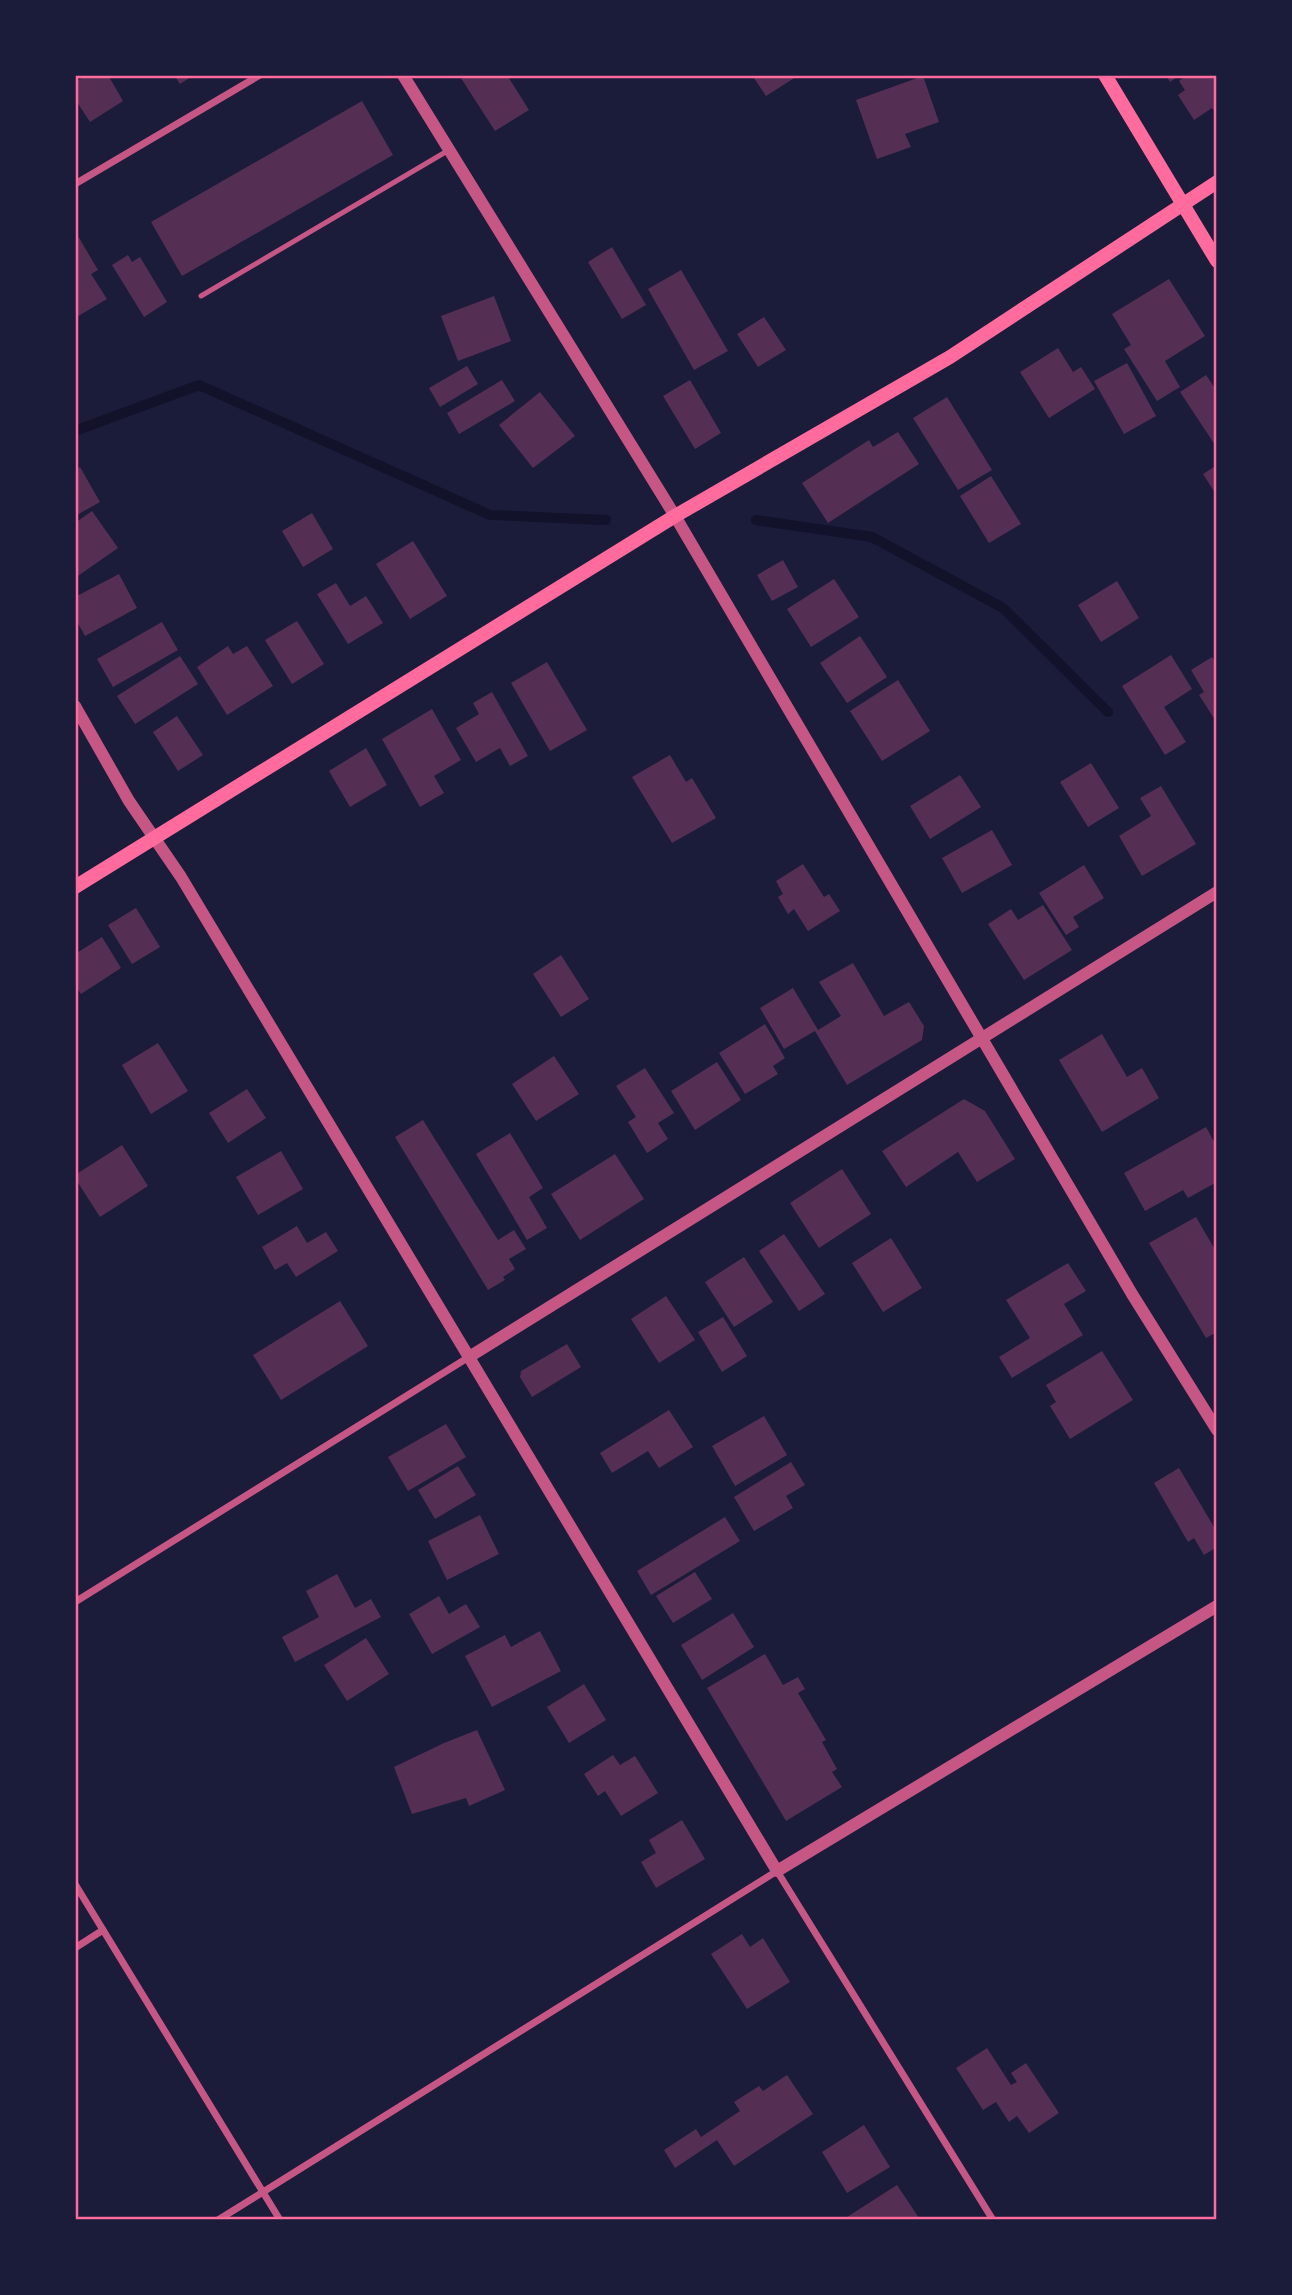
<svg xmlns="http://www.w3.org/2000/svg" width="1292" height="2295" font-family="'Public Sans',sans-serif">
<rect width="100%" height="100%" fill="#1b1b3a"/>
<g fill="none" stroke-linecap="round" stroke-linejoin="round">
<!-- stream -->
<g stroke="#12122b" stroke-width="10">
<path d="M75 431 199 385 490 515 606 520"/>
<path d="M756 520 872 537 1003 608 1108 712"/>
</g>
</g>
<!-- building -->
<g fill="#542f53">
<path d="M86 75H108L123 101 90 122 75 99V82Z"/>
<path d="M174 75H194L180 84Z"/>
<path d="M459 75H507L529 110 495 131Z"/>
<path d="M752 75H799L766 96Z"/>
<path d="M1166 75H1180L1170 82Z"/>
<path d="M1187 75H1217V115L1212 108 1194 120 1178 95 1185 90 1179 81Z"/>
<path d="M923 76 939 122 905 134 911 147 877 159 856 100Z"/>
<path d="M362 101 393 155 182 276 151 222Z"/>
<path d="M75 231 98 270 91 274 107 299 75 318Z"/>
<path d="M612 247 646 305 622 319 588 262Z"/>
<path d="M128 255 132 262 140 257 167 302 144 317 112 265Z"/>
<path d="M681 270 728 351 694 370 648 289Z"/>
<path d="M1169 279 1205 336 1165 361 1180 387 1157 401 1124 349 1131 345 1112 314Z"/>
<path d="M494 296 511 341 458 361 441 316Z"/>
<path d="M764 317 786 350 758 367 737 334Z"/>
<path d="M1058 348 1073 372 1081 367 1095 389 1049 418 1020 372Z"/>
<path d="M1127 363 1156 416 1124 434 1094 381Z"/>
<path d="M467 366 478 384 440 407 429 388Z"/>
<path d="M1206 375 1217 391V448L1180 392Z"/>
<path d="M502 380 515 401 459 434 447 413Z"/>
<path d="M690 380 721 433 695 449 663 396Z"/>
<path d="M540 392 575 436 533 468 499 425Z"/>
<path d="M947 397 992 470 958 490 913 418Z"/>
<path d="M898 432 919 464 828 523 802 483 869 440 873 447Z"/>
<path d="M1217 465V496L1203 474Z"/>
<path d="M80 467 100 502 75 516V470Z"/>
<path d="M991 476 1021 524 989 543 960 496Z"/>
<path d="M92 511 118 548 75 578V523Z"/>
<path d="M312 513 333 549 303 567 282 531Z"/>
<path d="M413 541 447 596 410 619 376 564Z"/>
<path d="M783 560 798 587 772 601 757 575Z"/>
<path d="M119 574 137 608 85 636 75 618V597Z"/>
<path d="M834 579 859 617 811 647 787 609Z"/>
<path d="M1117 581 1139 618 1101 642 1078 605Z"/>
<path d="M336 583 350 606 366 596 383 623 348 644 317 594Z"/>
<path d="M297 621 324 664 292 684 265 640Z"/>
<path d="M162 622 178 650 113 687 97 659Z"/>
<path d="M860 636 887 677 847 703 820 663Z"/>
<path d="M228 646 233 654 247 646 273 686 227 715 197 667Z"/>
<path d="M1171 655 1192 689 1164 707 1186 742 1165 755 1122 686Z"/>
<path d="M180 656 198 684 135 724 117 696Z"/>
<path d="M1212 657 1217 664V723L1199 695 1204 692 1191 670Z"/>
<path d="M547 662 587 730 550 751 511 683Z"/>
<path d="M898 680 930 731 882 761 850 711Z"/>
<path d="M492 692 528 756 510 766 500 748 476 762 456 728 479 714 473 703Z"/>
<path d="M432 709 461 760 434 776 444 793 420 807 382 739Z"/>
<path d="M177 716 203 755 178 771 153 732Z"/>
<path d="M366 748 387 785 350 807 329 771Z"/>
<path d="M670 755 686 782 692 778 716 818 672 843 632 777Z"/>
<path d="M1091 763 1119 808 1088 827 1060 782Z"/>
<path d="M960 775 981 807 930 839 910 806Z"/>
<path d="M1161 786 1196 844 1142 876 1119 836 1151 816 1140 798Z"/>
<path d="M992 830 1012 865 962 893 942 858Z"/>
<path d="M803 864 824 897 829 894 840 911 808 931 794 909 788 914 778 897 783 894 776 881Z"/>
<path d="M1084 865 1104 898 1073 917 1079 927 1066 935 1039 893Z"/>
<path d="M1043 905 1072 950 1024 980 988 924 1011 909 1018 920Z"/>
<path d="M136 908 160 947 132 964 108 925Z"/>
<path d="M102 937 121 968 81 994 75 985V954Z"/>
<path d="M561 955 589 999 561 1017 533 974Z"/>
<path d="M853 963 884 1016 909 1002 924 1026 922 1040 847 1085 815 1031 784 1049 760 1008 793 988 818 1030 841 1016 819 982Z"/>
<path d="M765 1024 785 1058 773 1066 778 1074 745 1094 719 1053Z"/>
<path d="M1102 1034 1127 1077 1142 1068 1159 1098 1102 1132 1059 1060Z"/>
<path d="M158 1043 188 1091 151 1114 122 1065Z"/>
<path d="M554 1056 579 1094 536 1121 512 1084Z"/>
<path d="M717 1062 741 1100 695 1130 671 1091Z"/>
<path d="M645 1068 674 1113 658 1123 668 1139 647 1153 628 1122 636 1117 616 1086Z"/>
<path d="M247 1089 266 1118 228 1143 209 1113Z"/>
<path d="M964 1099 985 1111 1015 1159 977 1182 958 1152 906 1187 882 1151Z"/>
<path d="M423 1120 498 1240 514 1230 526 1249 509 1259 515 1269 503 1277 505 1280 488 1290 395 1137Z"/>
<path d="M1206 1127 1217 1147V1182L1188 1198 1183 1190 1145 1211 1124 1173Z"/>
<path d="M510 1133 543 1188 529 1197 547 1228 527 1240 476 1154Z"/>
<path d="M122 1145 148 1186 100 1217 75 1178V1175Z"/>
<path d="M281 1151 303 1189 258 1215 236 1177Z"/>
<path d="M615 1154 644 1199 580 1240 551 1194Z"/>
<path d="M842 1169 871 1214 819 1248 790 1203Z"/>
<path d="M1196 1217 1217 1253V1332L1206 1338 1149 1243Z"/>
<path d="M297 1226 307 1243 326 1232 338 1251 296 1277 287 1263 275 1270 262 1247Z"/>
<path d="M784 1234 825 1294 799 1311 759 1251Z"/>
<path d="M891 1238 922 1288 883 1312 852 1263Z"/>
<path d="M744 1257 773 1302 734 1327 705 1282Z"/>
<path d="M1068 1263 1086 1291 1064 1304 1083 1335 1012 1378 999 1357 1030 1338 1006 1300Z"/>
<path d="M666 1296 695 1340 659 1363 631 1319Z"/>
<path d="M340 1301 368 1346 281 1400 253 1355Z"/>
<path d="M723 1317 747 1356 722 1372 698 1332Z"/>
<path d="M567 1344 581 1367 532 1397 520 1377 521 1371Z"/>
<path d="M1102 1351 1133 1400 1070 1439 1050 1406 1056 1402 1046 1385Z"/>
<path d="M669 1410 693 1447 659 1468 648 1451 612 1473 600 1453Z"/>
<path d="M764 1416 787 1455 735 1486 712 1446Z"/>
<path d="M446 1424 466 1457 408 1491 388 1457Z"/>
<path d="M791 1462 805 1485 786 1496 793 1508 754 1531 734 1497Z"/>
<path d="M458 1466 476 1495 435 1519 418 1490Z"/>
<path d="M1179 1468 1217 1532V1547L1204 1555 1194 1538 1188 1542 1154 1483Z"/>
<path d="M480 1515 499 1554 447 1580 428 1541Z"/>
<path d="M725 1517 740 1541 651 1595 637 1571Z"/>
<path d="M695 1572 712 1599 673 1623 656 1596Z"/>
<path d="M337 1574 355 1608 371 1599 381 1617 295 1662 282 1637 319 1617 306 1591Z"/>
<path d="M439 1596 449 1614 466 1604 480 1627 432 1654 409 1614Z"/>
<path d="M733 1613 754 1647 702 1680 681 1645Z"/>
<path d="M540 1631 561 1671 492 1707 465 1656 505 1635 511 1647Z"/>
<path d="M366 1638 389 1674 347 1701 324 1665Z"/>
<path d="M765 1654 783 1685 798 1677 805 1689 798 1693 826 1740 822 1742 837 1769 832 1772 842 1787 786 1821 707 1688Z"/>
<path d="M584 1684 606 1720 569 1743 547 1707Z"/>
<path d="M477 1730 505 1790 469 1806 466 1798 412 1814 394 1767 444 1743Z"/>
<path d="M613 1755 620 1765 635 1756 658 1793 621 1816 605 1791 598 1796 584 1774Z"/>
<path d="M682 1820 705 1859 656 1888 641 1862 656 1853 649 1840Z"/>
<path d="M742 1934 750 1947 763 1938 790 1982 747 2009 711 1954Z"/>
<path d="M987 2048 1011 2085 1017 2082 1011 2073 1026 2063 1059 2113 1029 2133 1017 2116 1009 2122 996 2102 983 2110 956 2068Z"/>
<path d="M787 2075 813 2114 734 2166 717 2140 675 2168 664 2150 696 2129 701 2137 740 2111 734 2102 759 2086 763 2091Z"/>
<path d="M864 2125 890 2167 847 2193 822 2152Z"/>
<path d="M897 2185 919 2218 916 2220H848L847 2217Z"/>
</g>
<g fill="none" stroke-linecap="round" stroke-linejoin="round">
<!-- service -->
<path stroke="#c65784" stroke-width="5" d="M201 296 449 150"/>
<!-- minor -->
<g stroke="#c65784" stroke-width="7">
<path d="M75 184 260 75"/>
<path d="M75 1602 469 1357"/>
<path d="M75 1884 280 2220"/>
<path d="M75 1948 103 1930"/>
<path d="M218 2220 777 1871 993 2220"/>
</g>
<!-- tertiary -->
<g stroke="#c65784" stroke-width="12">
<path d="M403 75 675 516 1132 1294 1217 1430"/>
<path d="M75 706 129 801 181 877 777 1871 1217 1606"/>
<path d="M469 1357 1217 892"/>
</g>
<!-- secondary -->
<g stroke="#ff6b9d" stroke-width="14">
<path d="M1105 75 1217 261"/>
<path d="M75 887 675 516 950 357 1217 182"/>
</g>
</g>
<!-- border -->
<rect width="1292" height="2295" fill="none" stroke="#1b1b3a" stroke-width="154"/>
<rect x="77" y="77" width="1138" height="2141" fill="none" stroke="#ff6b9d" stroke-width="2.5"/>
</svg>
